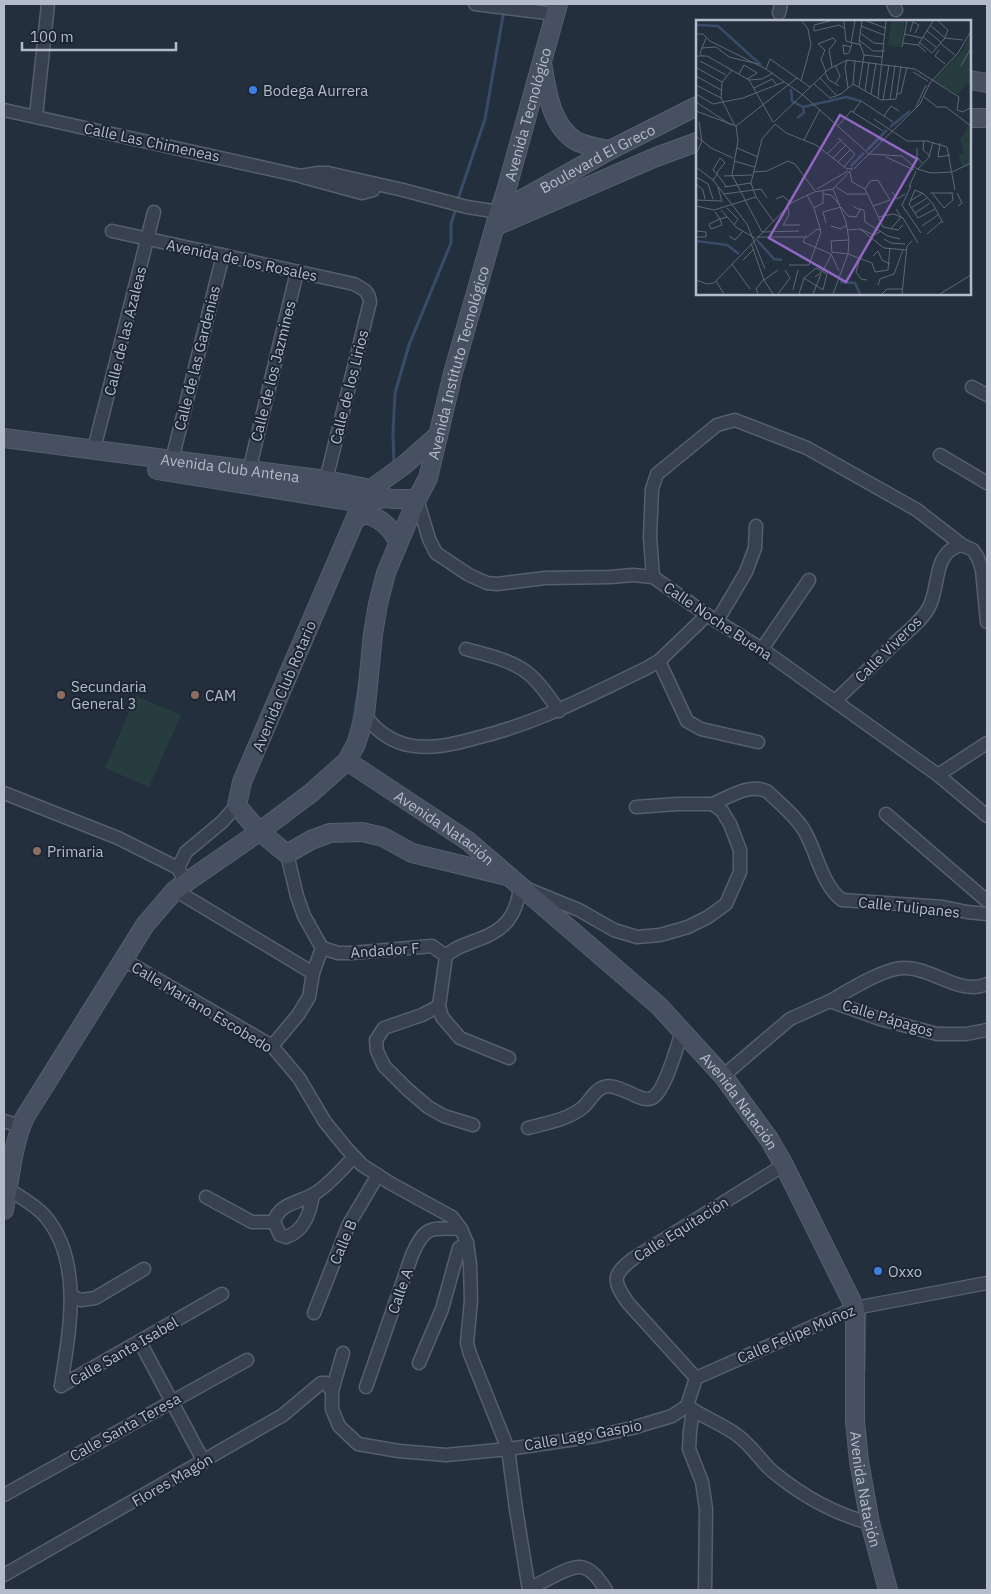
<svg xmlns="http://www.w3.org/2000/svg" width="991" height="1594" font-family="'IBM Plex Sans',sans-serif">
<rect width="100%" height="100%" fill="#242f3e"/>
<!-- garden -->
<path fill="#263c3f" d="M136 696 181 715 149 787 105 768Z"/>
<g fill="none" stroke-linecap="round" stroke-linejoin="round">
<!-- stream -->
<g stroke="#394c67" stroke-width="3">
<path d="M457 202 485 119 504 10"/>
<path d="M394 464 393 433 395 393 409 345 451 243V224L456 208"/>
<path d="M352 729 360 681"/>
<path d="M864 1310 865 1314 864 1371"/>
</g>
<!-- street casing -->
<g stroke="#565f6c" stroke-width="15">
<g id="street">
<path d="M475 4 555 14"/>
<path d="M893 4 896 10"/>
<path d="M779 13 781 4"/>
<path d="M4 110 301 176 318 173H328L403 190 467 207 499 212"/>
<path d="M36 116 48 4"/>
<path d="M303 177 362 193 373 190 376 184"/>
<path d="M112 231 354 284C363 289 369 291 370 302L326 480"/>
<path d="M972 387 987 395"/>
<path d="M94 449 154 212"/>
<path d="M940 455 987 483"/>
<path d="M172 460 223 255"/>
<path d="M249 471 297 272"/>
<path d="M417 499 429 539 436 553 469 575 487 583 497 584 545 578 610 577 633 575 653 577 707 615 762 649 938 775 987 816"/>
<path d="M653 577 650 537 652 489 657 474 717 425 735 420 807 448 917 510 962 545 973 550 978 558 982 570 987 622"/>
<path d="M717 621 746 572 755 548 756 526"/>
<path d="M466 649C487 655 512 660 529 674 541 684 550 698 559 711"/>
<path d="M762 649 809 580"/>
<path d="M659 661 687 721 701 729 758 742"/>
<path d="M835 701C855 682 876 662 896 642 907 632 924 619 930 605 940 584 933 551 962 545"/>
<path d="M365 716C376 730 390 741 408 745 430 750 455 744 476 738 538 723 588 696 645 669L659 661 707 615"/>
<path d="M938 775 987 743"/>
<path d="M4 793 118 838 178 868 185 882"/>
<path d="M713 804C729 797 751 782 768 792 780 804 797 817 805 832 817 853 822 885 842 900L943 907 967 912 987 914"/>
<path d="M886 814 987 901"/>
<path d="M178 868 186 852 222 822 237 805"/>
<path d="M175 890 313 973"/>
<path d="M322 948 338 953H352L432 946 446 956"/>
<path d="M124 960 272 1046 299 1078 325 1122 347 1149 362 1165 390 1183 452 1217 461 1229 467 1243 470 1264 471 1300 467 1343 470 1354 508 1449 516 1509 529 1590"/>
<path d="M830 1001C848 991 885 967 905 968 933 968 960 996 987 984"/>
<path d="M439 1006 422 1015 384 1028 376 1040 377 1051 384 1066 406 1088 428 1107 444 1116 473 1125"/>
<path d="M272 1046 298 1015 309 997 313 973 322 948 304 916 297 896 287 854"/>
<path d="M509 1058 460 1038 442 1017 439 1006 446 956C455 947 465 945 477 940 506 930 517 915 520 886L579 910 614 930 637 937 660 935 688 927 708 917 726 904 740 872V850L730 824 722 811 713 804H677L636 807"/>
<path d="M723 1076 790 1019 830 1001 880 1019 937 1034H966L987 1030"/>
<path d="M4 1121 20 1126"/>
<path d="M528 1128C546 1123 567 1120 582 1108 590 1102 594 1090 604 1087 612 1084 622 1090 630 1093 636 1096 645 1101 652 1098 665 1092 677 1046 682 1032"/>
<path d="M8 1189C20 1197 35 1205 45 1216 84 1262 69 1332 61 1386"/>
<path d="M313 1195C310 1212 305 1231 286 1237L280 1235 274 1222C279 1203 299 1203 314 1194 329 1185 342 1169 354 1157"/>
<path d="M206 1197 252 1222H274"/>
<path d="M72 1296 81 1300 95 1298 144 1269"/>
<path d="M314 1313 349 1224 378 1175"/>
<path d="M140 1342 204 1462"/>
<path d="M343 1353 332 1391V1409L339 1426 358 1444 399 1451 446 1455 508 1449 596 1436 632 1428 672 1416 687 1406C703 1417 722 1424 737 1435 751 1445 760 1460 772 1471 801 1495 834 1514 870 1523"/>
<path d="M419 1363 442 1309 459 1248 467 1243"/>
<path d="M696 1378 855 1308 987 1283"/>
<path d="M61 1386 222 1294"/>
<path d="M366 1387 412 1255C425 1225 431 1228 461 1229"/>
<path d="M687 1406 696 1378 628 1303C612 1280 612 1275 634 1258L784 1165"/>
<path d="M693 1410 690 1431 689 1449 702 1482 706 1509 705 1590"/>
<path d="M4 1495 247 1360"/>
<path d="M4 1575 283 1415 321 1383H326L332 1391"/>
<path d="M529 1589C540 1584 568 1566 580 1567 592 1568 600 1581 606 1590"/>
</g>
</g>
<!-- secondary casing -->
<g stroke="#565f6c" stroke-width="20">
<g id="secondary">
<path d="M542 63C547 90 550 125 576 141 585 146 599 148 610 150"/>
<path d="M970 80 987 83"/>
<path d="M970 118H987"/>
<path id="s1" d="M499 212 610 150 697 106"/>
<path d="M496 226 656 157 697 142"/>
<path id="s2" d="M4 438 326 480 371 489 403 466 437 436"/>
<path d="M157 470 362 503 384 498 394 499H417"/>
<path d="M384 498 371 489 362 503 242 782 237 805C251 825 268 839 287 854L311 840 330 833 362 832 383 837 412 853 507 876"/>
<path d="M356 519 365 514C381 518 391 527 398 542"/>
<path id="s3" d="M347 761 468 841 659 1006 723 1076 769 1139 784 1165 855 1308V1421L859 1461 870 1523 888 1590"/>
<path id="s4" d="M4 1210C10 1180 12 1145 25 1117L145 925 175 890 259 832 311 793 347 761 356 744 365 716 373 634 378 604 386 573 417 499 428 478 453 373 499 212 506 191 558 4"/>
</g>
</g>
<!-- street -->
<use href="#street" stroke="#38414e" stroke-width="12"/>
<!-- secondary -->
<use href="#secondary" stroke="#465061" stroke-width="18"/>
</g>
<!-- markers -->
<g fill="#3f7fe0" stroke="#1d2633" stroke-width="2">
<circle cx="253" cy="90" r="5"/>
<circle cx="878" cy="1271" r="5"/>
</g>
<g fill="#8d6e63" stroke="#1d2633" stroke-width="2">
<circle cx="61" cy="695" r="5"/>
<circle cx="195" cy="695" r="5"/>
<circle cx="37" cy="851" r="5"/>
</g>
<g text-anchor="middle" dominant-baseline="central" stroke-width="4" stroke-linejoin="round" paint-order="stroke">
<!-- poi labels -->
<g font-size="15" fill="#b4bcc9" stroke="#1d2633" text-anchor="start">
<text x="263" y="90">Bodega Aurrera</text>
<text x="71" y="686">Secundaria<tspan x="71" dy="17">General 3</tspan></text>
<text x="205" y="695">CAM</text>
<text x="47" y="851">Primaria</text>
<text x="888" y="1271">Oxxo</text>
</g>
<!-- street labels -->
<g font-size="15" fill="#b4bcc9" stroke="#1d2633">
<text stroke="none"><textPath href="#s4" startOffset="1258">Avenida Tecnológico</textPath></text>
<text transform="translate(152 142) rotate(12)">Calle Las Chimeneas</text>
<text stroke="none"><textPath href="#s1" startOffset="112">Boulevard El Greco</textPath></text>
<text transform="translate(242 260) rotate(12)">Avenida de los Rosales</text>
<text transform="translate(125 331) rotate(-76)">Calle de las Azaleas</text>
<text transform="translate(197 358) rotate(-76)">Calle de las Gardenias</text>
<text stroke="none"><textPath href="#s4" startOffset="1000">Avenida Instituto Tecnológico</textPath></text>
<text transform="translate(273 371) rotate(-76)">Calle de los Jazmines</text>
<text transform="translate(349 387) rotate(-76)">Calle de los Lirios</text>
<text stroke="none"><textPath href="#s2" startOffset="228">Avenida Club Antena</textPath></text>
<text transform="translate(718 621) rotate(34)">Calle Noche Buena</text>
<text transform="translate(888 649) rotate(-45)">Calle Viveros</text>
<text transform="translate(284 686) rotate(-67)">Avenida Club Rotario</text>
<text stroke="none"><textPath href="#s3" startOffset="118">Avenida Natación</textPath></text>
<text transform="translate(909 907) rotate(6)">Calle Tulipanes</text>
<text transform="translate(385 950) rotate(-4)">Andador F</text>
<text transform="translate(202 1007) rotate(31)">Calle Mariano Escobedo</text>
<text transform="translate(888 1018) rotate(17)">Calle Pápagos</text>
<text stroke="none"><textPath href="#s3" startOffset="522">Avenida Natación</textPath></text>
<text transform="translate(681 1229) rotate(-32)">Calle Equitación</text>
<text transform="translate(343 1242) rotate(-67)">Calle B</text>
<text transform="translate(400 1291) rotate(-71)">Calle A</text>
<text transform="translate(796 1334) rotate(-23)">Calle Felipe Muñoz</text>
<text transform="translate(124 1351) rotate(-30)">Calle Santa Isabel</text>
<text transform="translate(125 1427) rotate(-29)">Calle Santa Teresa</text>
<text transform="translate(583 1435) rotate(-10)">Calle Lago Gaspio</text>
<text transform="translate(172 1480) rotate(-30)">Flores Magón</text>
<text stroke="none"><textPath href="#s3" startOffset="942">Avenida Natación</textPath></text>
</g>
</g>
<!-- overview -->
<g transform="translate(696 20)">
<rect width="275" height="275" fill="#242f3e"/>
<path d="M195 1 209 2 205 27 192 25ZM275 13V64L271 63 262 74 238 61 267 30ZM273 105 275 144 267 148 262 136 268 134 264 120Z" fill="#263c3f"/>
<path d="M253 63a8 8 0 1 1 16 0a8 8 0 1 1-16 0Z" fill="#263c3f"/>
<path fill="none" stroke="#394c67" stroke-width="2.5" d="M0 5 22 6 65 45M95 69 96 81 107 87M101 98 108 93 107 87 150 77 165 81M194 107 214 91M171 130 191 110M155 146 168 133M61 220 78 239 86 240M0 221 31 225 43 234M144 262 159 263 164 274"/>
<path fill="none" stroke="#5e6776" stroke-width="1" d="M134 1 118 5V11L143 5 148 8M148 1 150 21 165 25M171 1 189 8M242 1 252 10 249 17M234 5 249 18 267 20M165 6 188 15M231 11 245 22M214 12 217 2 223 5 219 13M164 13 178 23 188 24M0 14H7L14 21 70 49 107 75 173 134M208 14 226 18M227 17 240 27M163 20 177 31H189M223 22 236 33 249 18M155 23 159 1M207 23 222 25 230 32M244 23 259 35M222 25 237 1M155 27 147 25 148 34 153 33 156 23M206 27 211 1M6 28 20 27 33 37 62 44M243 30 239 36 249 44M168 35 186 37M0 36H11L53 60 77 102M6 36 4 33 10 18M151 40 149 47 152 68M4 41 30 55M139 45 144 56 140 63M265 46 275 28M1 48 26 62M70 49 74 39 114 67M36 50 26 62 25 78 39 106M130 52 125 39 129 30 122 24 137 18 140 21 133 30 136 47M217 52 232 61M129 53 133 60 143 66M43 54 48 45 61 53 51 59M0 56 25 70M101 58 40 106 42 121 36 155 66 212 103 211M124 58 141 76M53 60 66 59 77 53M105 61 115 25 112 9 106 1M118 64 134 78 145 74 157 64M157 64 185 80 200 79 205 46M157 64 159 40M0 65 25 78M163 67 168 35 163 22 166 1M58 68 76 59 81 65M169 71 173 42M0 74 17 84M175 74 180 43M201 74 205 73 211 47M228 77 241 87H250L275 106M182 78 190 1M187 80 193 45M194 80 199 45M0 82 35 105M17 84 47 78 88 62M220 87 230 65M0 91 40 106M157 92 165 81 197 102M188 96 195 86 203 91M178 99 211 121H231L251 127 259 170M78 102 133 49 151 40 219 49 263 77 261 90 267 92 275 87M79 104 90 113 120 125 151 149 157 148M142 106 155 91 187 111M172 110 186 121M0 116 15 128 37 138M142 118 159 134 148 147M108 120 124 89M228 120 227 130 234 136M244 123 242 137 254 135M41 128 62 137M221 128V137L226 143M0 134 6 121 3 102M131 134 146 119M173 134 206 136 221 149 235 153 256 152 275 143M172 135 224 84 234 63 262 33 275 11M190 137 218 150M137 138 150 125M38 141 59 147M92 141 99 144 119 171M142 142 155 129M0 147 17 160 51 204 69 249M158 149 172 135M222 149 233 137 237 122M57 152 71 151 92 141M154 152 156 162 169 169 187 207 202 210 207 205M28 156 56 155M0 157 12 164 17 179M17 160 21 154 22 151 29 143 24 138 17 150 21 154 30 166M0 164 7 170 9 179M215 166 206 185 225 213M22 167 26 182M28 167 55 163M140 167 151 174H171M213 167 220 151M121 169 152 151M137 169 150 202 153 220 152 234 137 274M169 169 174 161 182 160 194 180M219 170 213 184 222 198 239 189M219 170 228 174 237 184 247 203M196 172 201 179 209 174M234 173H257M261 173 266 183 262 186M28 174 65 169 71 178M128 174 135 175 144 185M237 174 248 188 257 180 256 173M80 179 87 176 95 183M0 180 25 181M214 181 227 173M0 186 18 190 60 177M177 186 194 180M31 188 42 199 38 205M118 188 127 183V170M215 188 231 178M163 189 168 190 169 202 192 216 204 219M25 190 41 208 59 218M19 192 24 199 26 205 15 209 13 204 24 199 31 197M219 193 234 183M182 197 198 194 207 198 222 223M78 202 60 177 55 163 66 119 79 104M130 203 127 192 145 187 152 196 160 197 164 190 157 186M87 205 93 195 92 187M87 205H104M135 206 145 209 151 205M226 206 242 195M164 209 178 215 185 211M195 209 205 197 200 189M152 210 164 209 188 228 211 230M0 211 10 212V217H0M231 214 246 201M110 215 107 222 135 234 143 251M33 216 39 220 47 211M61 217H108M110 218 121 209 125 210M188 219 195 223 209 224M55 223 68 260 77 274M136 232 152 234 176 243 179 252 192 250 194 228M136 233 135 221 153 220M177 236 182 231 186 240 194 244M164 238 160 252 165 259 171 260M47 240 58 229M36 244 54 269M93 245H113L125 212 118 188 111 175M120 248 131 254 127 270 108 258ZM119 257 127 251 135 235M0 260 11 264 18 263 95 183 118 172 137 169 156 149M68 260 82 250M20 261 28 274M182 265 184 259 198 254 207 230M97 270 102 250M62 274 60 269 68 259M82 274 94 258 89 250M103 274 108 258M117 274 125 254M186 274 191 269H206M206 274 211 226 216 221M244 274 275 255"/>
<path fill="#9266c3" fill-opacity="0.15" stroke="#9266c3" stroke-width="2.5" d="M144 95 221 139 150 262 73 218Z"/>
<rect width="275" height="275" fill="none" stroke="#b4bcc9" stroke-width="2.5"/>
</g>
<!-- border -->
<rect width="991" height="1594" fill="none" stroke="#b4bcc9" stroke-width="10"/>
<!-- scale -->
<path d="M22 42v8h154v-8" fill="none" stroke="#b4bcc9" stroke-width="2.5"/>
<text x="30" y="42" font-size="15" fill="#b4bcc9" stroke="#1d2633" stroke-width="4" paint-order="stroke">100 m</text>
</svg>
